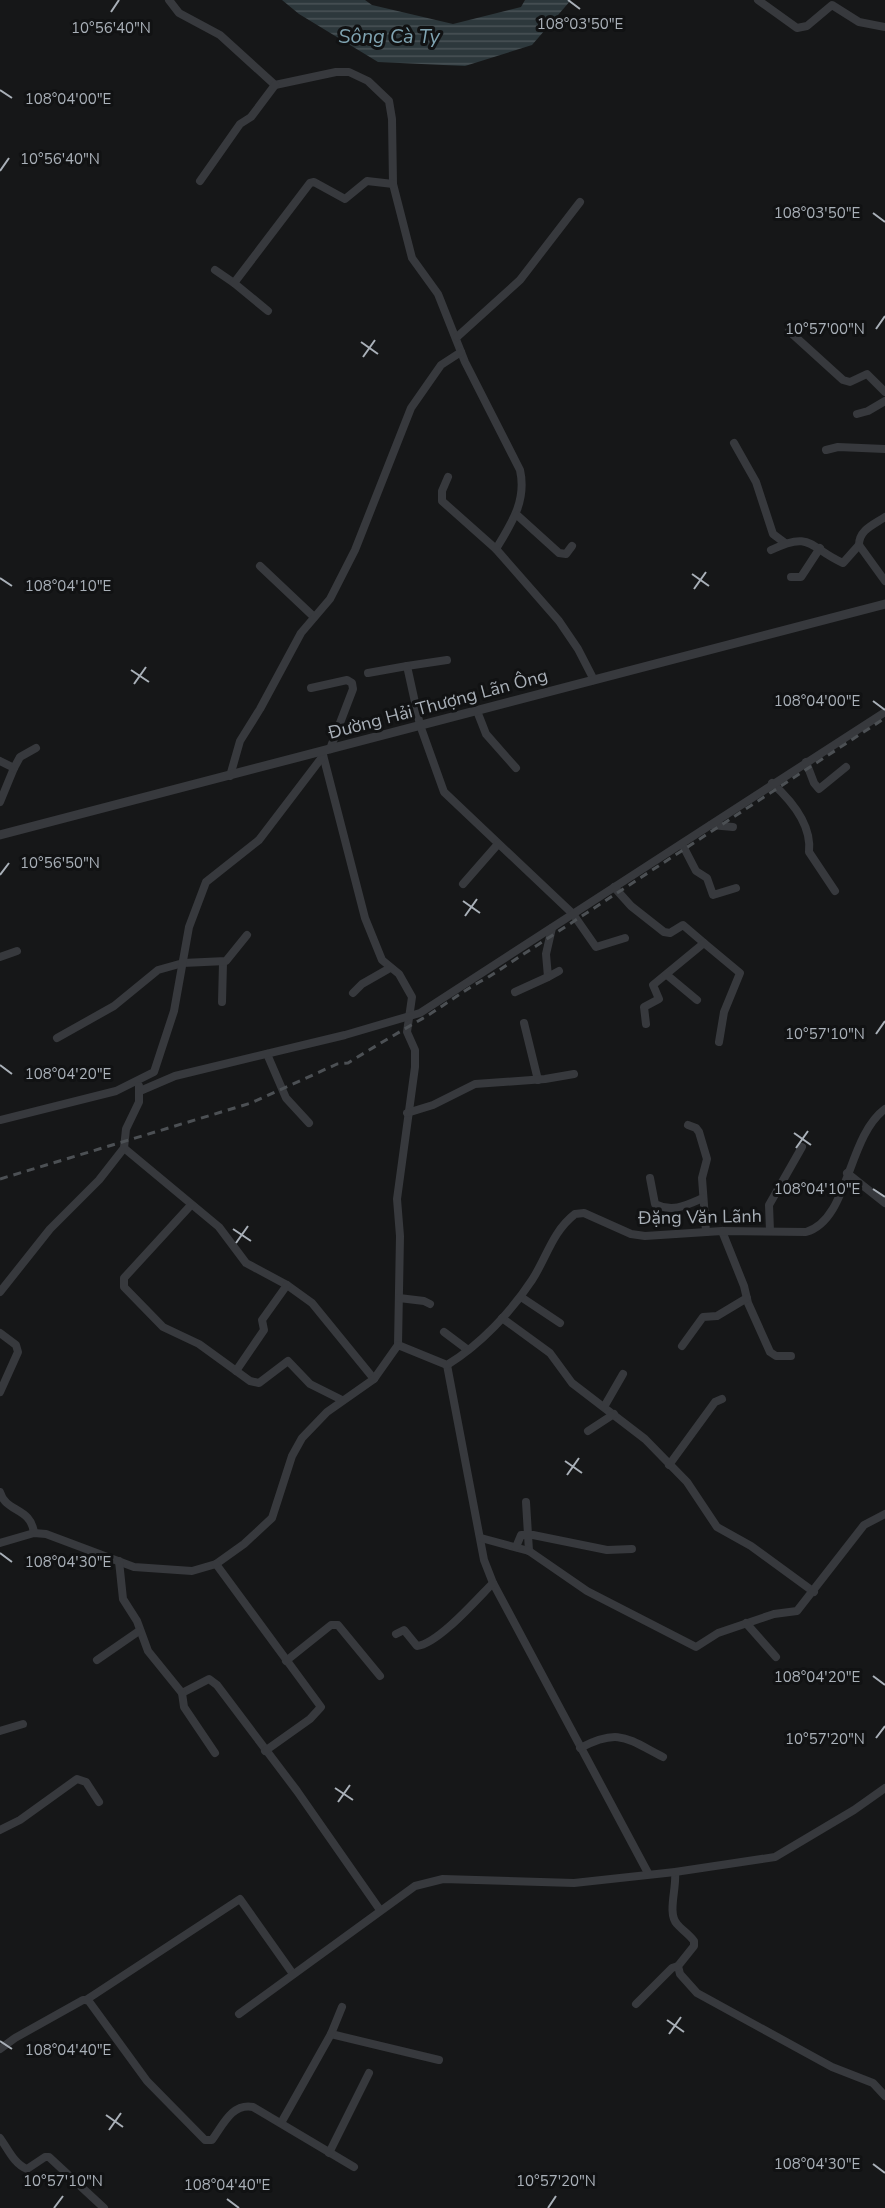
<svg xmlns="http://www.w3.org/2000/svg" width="885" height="2208" font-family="'Nunito Sans',sans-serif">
<defs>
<pattern id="water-rules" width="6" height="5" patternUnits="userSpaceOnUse" patternTransform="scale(1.5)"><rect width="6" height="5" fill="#2d383c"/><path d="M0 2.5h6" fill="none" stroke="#495256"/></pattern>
</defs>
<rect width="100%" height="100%" fill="#161718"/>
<!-- water -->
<path fill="url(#water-rules)" d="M282 0H365L372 5 453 24 521 7 525 0H571L532 45 465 66 378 62 299 14Z"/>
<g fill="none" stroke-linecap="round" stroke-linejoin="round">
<!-- minor -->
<g stroke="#37393d" stroke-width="8">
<path d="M169 0 179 13 220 35 275 85 336 72H349L368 81 389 101 392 119 393 184 412 258 438 294 465 362 520 470C527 501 511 524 496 549L559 621 578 649 594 680"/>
<path d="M758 0 797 28 807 26 832 5 859 22 885 27"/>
<path d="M200 181 240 124 251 117 275 85"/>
<path d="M215 270 234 283"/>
<path d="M268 311 234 283 310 183 314 182 345 199 367 181 393 184"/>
<path d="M789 331 843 380 850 382 867 374 885 392"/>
<path d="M457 337 520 280 580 202"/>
<path d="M857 414 868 411 885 401"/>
<path d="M734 443 756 482 773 534 785 543"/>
<path d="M826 450 838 447 885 449"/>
<path d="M448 477 442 491V501L496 549"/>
<path d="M517 515 559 553 566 554 572 546"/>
<path d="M885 517C873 525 859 530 859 545L885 581"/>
<path d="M771 550C812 530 809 548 843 563L859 545"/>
<path d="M260 566 314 617"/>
<path d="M791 577H801L820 548"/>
<path d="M447 660 407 666 420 725 444 792 573 914 596 947 625 938"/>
<path d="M368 673 407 666"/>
<path d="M311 688 347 680 352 683 353 689 330 749"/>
<path d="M477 711 486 734 516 768"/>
<path d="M322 751 365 918 382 960 399 974 412 997 407 1032 415 1050V1067L397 1199 400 1236 398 1345"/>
<path d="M0 761 14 768 0 802"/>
<path d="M806 762 814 783 819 789 846 767"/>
<path d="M14 768 20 757 36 748"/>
<path d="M230 776 240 741 260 709 301 633 330 599 355 550 411 408 441 365 461 352"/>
<path d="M772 783C792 801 812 825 809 852L835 891"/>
<path d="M711 825 733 827"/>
<path d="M682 844 696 871 707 878 713 895 736 888"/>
<path d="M463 884 498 844"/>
<path d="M614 887 631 906 664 932 670 933 683 925 704 943 653 985 659 999 644 1007 646 1024"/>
<path d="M552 928 546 954 548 977 559 971"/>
<path d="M704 943 740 973 724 1012 719 1042"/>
<path d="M0 957 17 951"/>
<path d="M667 975 697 1000"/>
<path d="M515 992 548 977"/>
<path d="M353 993 362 984 390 968"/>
<path d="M222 1002 223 963"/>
<path d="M524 1023 538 1080"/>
<path d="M57 1038 114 1006 158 970 183 963 226 961 247 935"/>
<path d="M267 1054 286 1098 309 1123"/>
<path d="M140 1091 175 1076 345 1035 420 1013 885 712"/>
<path d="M407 1113 433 1105 475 1084 545 1079 574 1074"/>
<path d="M0 1120 116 1091 154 1072 174 1011 189 927 206 882 259 840 323 756"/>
<path d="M688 1125 696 1128 699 1132 707 1159 702 1178 706 1232"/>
<path d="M124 1148 219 1227 246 1263 287 1285 312 1303 374 1379"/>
<path d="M847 1173 885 1203"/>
<path d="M650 1178 655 1204C673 1213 687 1205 703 1198"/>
<path d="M191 1205 124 1278V1287L163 1327 199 1344 250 1381 259 1383 288 1361 310 1384 342 1400"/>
<path d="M722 1231 744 1286 748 1303 770 1352 776 1356H791"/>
<path d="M770 1231 769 1205 802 1147"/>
<path d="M0 1292 50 1229 99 1180 124 1148 126 1129 139 1102V1086"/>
<path d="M521 1297 560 1323"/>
<path d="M399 1298 424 1301 430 1304"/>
<path d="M502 1318 550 1353 572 1383 645 1439 687 1482 717 1527 751 1546 814 1592"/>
<path d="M444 1332 468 1350"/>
<path d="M0 1333 16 1345 18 1352 0 1392"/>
<path d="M682 1346 703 1317 717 1316 747 1298"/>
<path d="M447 1365 484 1560 493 1583 648 1873"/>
<path d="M236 1371 264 1330 262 1320 287 1285"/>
<path d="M604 1407 623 1374"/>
<path d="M588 1431 614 1414"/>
<path d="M669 1465 715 1402 722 1399"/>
<path d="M0 1492C6 1513 31 1507 34 1533"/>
<path d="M526 1502 529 1551"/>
<path d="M481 1538 529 1551 587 1591 696 1647 718 1633 774 1614 797 1611 864 1525 885 1514"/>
<path d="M0 1543 34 1533 46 1534 134 1567 192 1571 216 1564 244 1544 272 1518 292 1456 302 1438 327 1412 374 1379 398 1345 447 1365C480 1345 511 1312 532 1280 547 1257 552 1232 575 1214L584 1213 631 1234 645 1236 722 1231 806 1232C849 1220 847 1137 885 1109"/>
<path d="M516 1547 521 1535H533L607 1550 632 1549"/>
<path d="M119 1561 123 1599 137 1621 148 1651 182 1693 209 1679 217 1685 297 1791 380 1910"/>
<path d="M216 1564 321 1707 310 1719 265 1751"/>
<path d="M746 1623 776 1657"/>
<path d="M396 1634 404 1630 417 1646C438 1644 477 1599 493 1583"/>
<path d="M97 1660 139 1631"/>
<path d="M286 1661 331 1625H338L380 1676"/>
<path d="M182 1693 184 1707 215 1753"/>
<path d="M0 1731 23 1724"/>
<path d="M580 1748C619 1728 626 1738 663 1757"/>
<path d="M0 1830 20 1820 77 1779 86 1782 99 1802"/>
<path d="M675 1872C677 1888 667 1913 677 1924 682 1930 689 1934 694 1941V1946L678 1966 680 1974 697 1993 832 2067 873 2083 885 2096"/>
<path d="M86 2000 240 1899 293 1974"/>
<path d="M636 2004 672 1968 678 1966"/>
<path d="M239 2014 415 1886 443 1879 574 1883 675 1872 775 1857 854 1810 885 1788"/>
<path d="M331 2034 439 2060"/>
<path d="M0 2049 15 2038 83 2000H88L147 2081 205 2140H212C223 2125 232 2103 253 2107L354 2167"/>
<path d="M281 2123 331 2034 342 2007"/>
<path d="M0 2138C8 2149 14 2164 27 2169L45 2157H49L104 2208"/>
<path d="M329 2153 369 2073"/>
</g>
<!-- tertiary -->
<path stroke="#37393d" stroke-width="9" d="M0 835 885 604"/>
<!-- rail -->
<path stroke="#4c5054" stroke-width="3" stroke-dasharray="8 6" stroke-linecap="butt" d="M0 1179 251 1103 337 1064 348 1063C372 1048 396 1034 420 1020 443 1007 463 990 487 978L885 718"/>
</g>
<!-- ticks -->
<path fill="none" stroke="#a9b0b8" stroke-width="2" d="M568 0 580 9M111 12 119 0M0 90 12 98M0 171 9 158M873 213 885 222M876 329 885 316M361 342 378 354M363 357 375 340M692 574 709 586M0 578 12 586M694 589 706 572M131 670 149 682M134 684 146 667M873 701 885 710M0 875 9 863M463 901 480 913M465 916 477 899M876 1034 885 1021M0 1065 12 1074M794 1133 811 1145M796 1148 808 1131M873 1189 885 1197M233 1229 251 1241M236 1243 248 1226M565 1461 582 1473M567 1475 579 1458M0 1553 12 1562M873 1676 885 1685M876 1738 885 1726M335 1788 353 1800M338 1802 350 1785M667 2020 684 2032M669 2034 681 2017M0 2041 12 2049M106 2115 123 2127M109 2130 121 2113M873 2164 885 2173M227 2199 239 2208M54 2208 63 2196M548 2208 556 2196"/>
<g text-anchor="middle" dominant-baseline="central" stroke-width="6" stroke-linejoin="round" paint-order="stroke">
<!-- street labels -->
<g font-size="18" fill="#a9b0b8" stroke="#111213">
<text transform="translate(438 704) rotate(-15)">Đường Hải Thượng Lãn Ông</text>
<text transform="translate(700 1217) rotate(-1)">Đặng Văn Lãnh</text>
</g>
<!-- water labels -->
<g font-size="20" font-style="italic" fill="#80a4b2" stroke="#111213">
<text x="389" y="36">Sông Cà Ty</text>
</g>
</g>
<g font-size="15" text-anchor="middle" fill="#a9b0b8" stroke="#111213" stroke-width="6" stroke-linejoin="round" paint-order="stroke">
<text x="580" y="29">108°03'50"E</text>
<text x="111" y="33">10°56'40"N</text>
<text x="68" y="104">108°04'00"E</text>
<text x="60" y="164">10°56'40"N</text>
<text x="817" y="218">108°03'50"E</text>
<text x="825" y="334">10°57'00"N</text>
<text x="68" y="591">108°04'10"E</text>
<text x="817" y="706">108°04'00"E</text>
<text x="60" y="868">10°56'50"N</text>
<text x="825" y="1039">10°57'10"N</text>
<text x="68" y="1079">108°04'20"E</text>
<text x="817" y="1194">108°04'10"E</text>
<text x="68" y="1567">108°04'30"E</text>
<text x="817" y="1682">108°04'20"E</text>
<text x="825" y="1744">10°57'20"N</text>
<text x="68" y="2055">108°04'40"E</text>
<text x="817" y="2169">108°04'30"E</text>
<text x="63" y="2186">10°57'10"N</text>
<text x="556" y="2186">10°57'20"N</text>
<text x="227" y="2190">108°04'40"E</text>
</g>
</svg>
